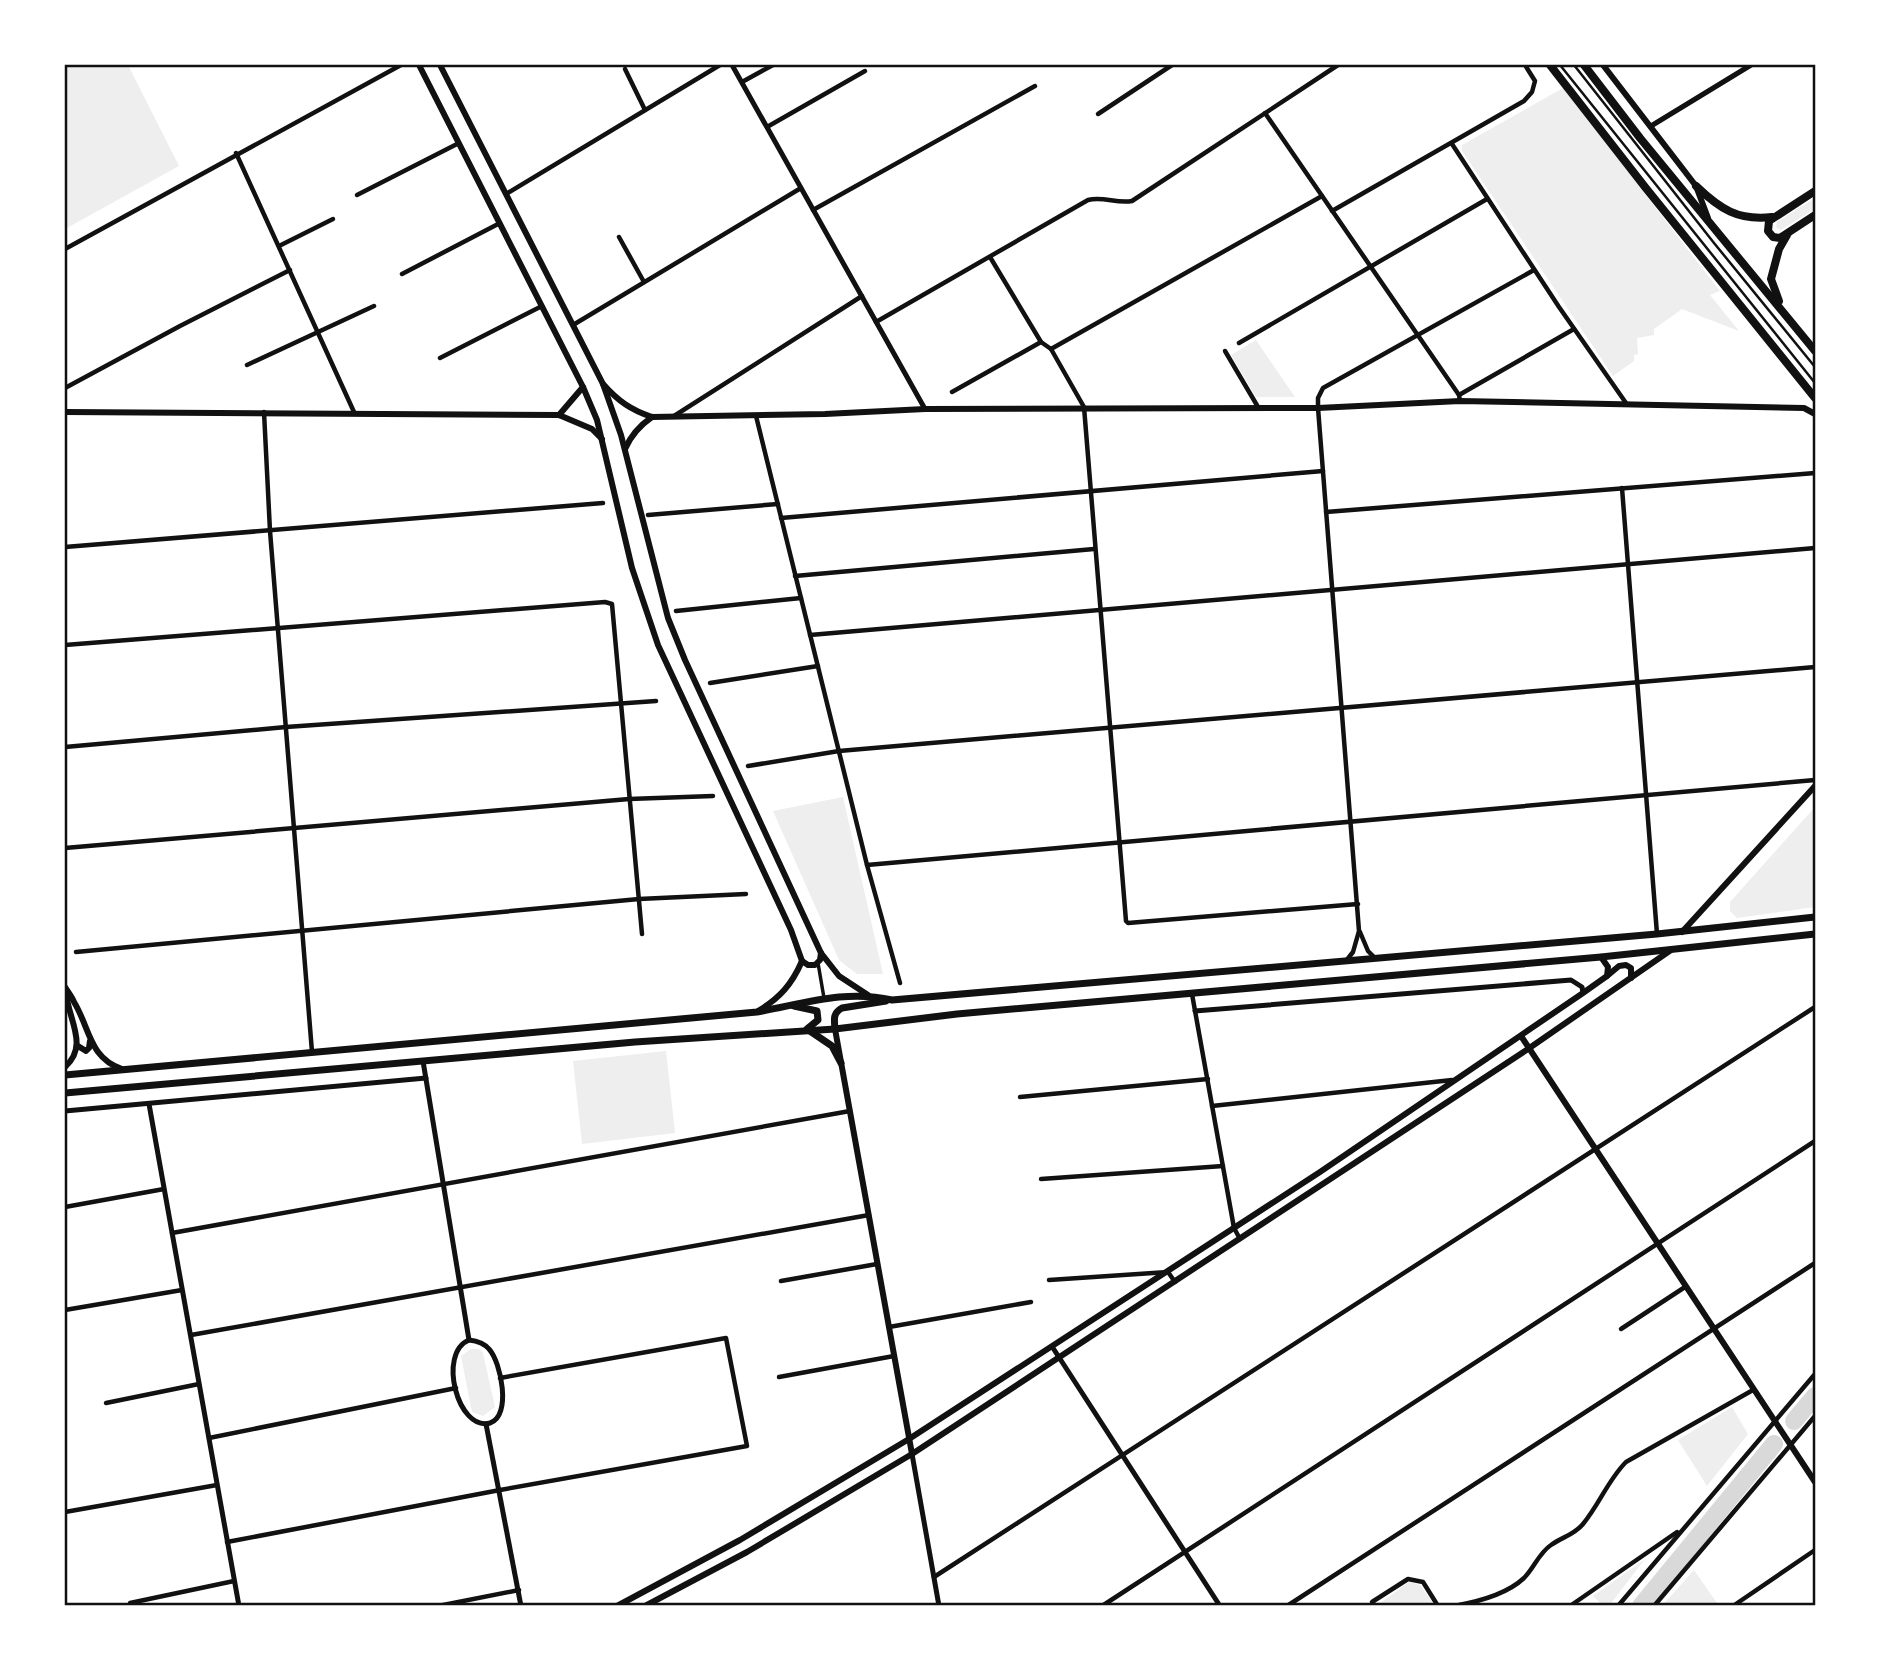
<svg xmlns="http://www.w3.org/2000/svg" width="1880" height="1671" font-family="Poppins,sans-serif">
<rect width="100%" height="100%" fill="#fff"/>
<!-- green -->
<g fill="#eee">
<path d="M65 65H128L179 166 65 229Z"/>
<path d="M1563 88 1720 291 1710 295 1739 331 1682 309 1654 329V335L1637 338 1638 354 1634 355V361L1613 376 1462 151V145Z"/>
<path d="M1815 198V209L1781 230 1776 227 1777 222Z"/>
<path d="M1256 340 1295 397H1256L1231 355Z"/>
<path d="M843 797 883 974H857L839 960 773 811Z"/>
<path d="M1815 807V907L1737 918 1730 911V902Z"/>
<path d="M666 1051 675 1133 582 1144 573 1061Z"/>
<path d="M471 1349H479L483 1353 495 1407 483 1416 472 1412 461 1356Z"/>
<path d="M1732 1407 1748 1434 1707 1486 1678 1440Z"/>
<path d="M1645 1559 1609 1606H1603L1593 1596Z"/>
<path d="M1694 1570 1719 1606H1662Z"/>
<path d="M1409 1582 1420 1585 1435 1606H1381L1379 1604Z"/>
</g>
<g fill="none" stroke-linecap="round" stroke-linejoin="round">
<!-- river -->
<g stroke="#d9d9d9" stroke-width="18">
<path d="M1794 1421 1815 1396"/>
<path d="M1641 1606 1774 1444"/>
</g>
<!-- service -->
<g stroke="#111" stroke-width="2.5">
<path d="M1560 65 1815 383"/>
<path d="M1574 65 1714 243 1815 367"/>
</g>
<!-- pedestrian -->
<path stroke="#111" stroke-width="3.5" d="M818 963 824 998"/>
<!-- minor -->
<g stroke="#111" stroke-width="4.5">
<path d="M625 69 645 110"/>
<path d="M742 82 773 65"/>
<path d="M1265 113 1459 395 1460 401"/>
<path d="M1098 114 1172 65"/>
<path d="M767 127 865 71"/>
<path d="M1452 144 1559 307 1626 403"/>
<path d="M236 153 354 412"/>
<path d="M506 194 720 65"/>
<path d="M357 195 459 143"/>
<path d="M813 210 1035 86"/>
<path d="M1332 211 1524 101 1532 92 1535 81 1525 65"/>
<path d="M619 237 644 282"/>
<path d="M279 246 333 219"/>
<path d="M65 249 401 65"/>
<path d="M990 257 1041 342 1051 349 1084 407 1126 921 1128 923 1358 904"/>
<path d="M402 274 500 223"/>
<path d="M876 322 1088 200C1103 196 1117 204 1132 201L1338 65"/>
<path d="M573 325 801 188"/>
<path d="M1239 343 1487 199"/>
<path d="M1051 349 1322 196"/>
<path d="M1225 351 1258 407"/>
<path d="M440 358 542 306"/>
<path d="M247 365 374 306"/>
<path d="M65 388 180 326 290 270"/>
<path d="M952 392 1041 342"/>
<path d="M1459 395 1574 329"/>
<path d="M264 412 270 531 312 1052"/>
<path d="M674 416 862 296"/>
<path d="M756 416 867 865 900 983"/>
<path d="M1622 488 1657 934"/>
<path d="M1326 512 1815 473"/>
<path d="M648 515 778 504"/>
<path d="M781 518 1323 471"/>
<path d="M65 547 603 503"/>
<path d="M795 576 1094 549"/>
<path d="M676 611 801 598"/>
<path d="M810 635 1815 548"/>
<path d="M65 645 605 602 612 604 642 934"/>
<path d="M710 683 818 666"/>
<path d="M65 747 286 727 656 701"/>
<path d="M748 766 839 751 1815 667"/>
<path d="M65 848 629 799 713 796"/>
<path d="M867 865 1815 780"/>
<path d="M1360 932 1368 951 1374 957"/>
<path d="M76 952 639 899 746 894"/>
<path d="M1346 961 1353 952 1359 931 1318 408V398L1323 388 1534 270"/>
<path d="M1192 994 1234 1228 1240 1239"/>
<path d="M1020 1097 1208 1079"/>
<path d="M1212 1106 1452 1080"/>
<path d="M1041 1179 1223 1166"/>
<path d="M65 1207 164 1189"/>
<path d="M172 1233 850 1111"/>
<path d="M1049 1280 1168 1272 1175 1282"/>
<path d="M781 1281 877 1264"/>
<path d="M65 1310 182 1290"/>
<path d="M889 1327 1031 1302"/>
<path d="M1621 1329 1685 1287"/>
<path d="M191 1335 869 1215"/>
<path d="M779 1377 894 1356"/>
<path d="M106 1403 199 1384"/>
<path d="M209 1438 456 1388"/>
<path d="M65 1512 217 1485"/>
<path d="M227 1542 500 1490 747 1446 726 1338 500 1378"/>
<path d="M934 1577 1815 1007"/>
<path d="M130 1603 234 1581"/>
<path d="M438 1606 519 1590"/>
<path d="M1102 1606 1815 1141"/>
<path d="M1287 1606 1815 1263"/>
<path d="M1375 1606 1372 1602 1408 1579 1423 1582 1438 1606"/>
<path d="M1454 1606C1477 1602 1506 1595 1524 1578 1534 1568 1539 1553 1551 1545 1562 1537 1574 1535 1583 1524 1599 1505 1608 1480 1626 1462L1753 1390"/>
<path d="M1570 1606 1677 1532"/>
<path d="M1618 1606 1815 1374"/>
<path d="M1654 1606 1815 1416"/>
<path d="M1733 1606 1815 1550"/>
</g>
<!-- tertiary -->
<g stroke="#111" stroke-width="5">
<path d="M732 65 925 409"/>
<path d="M1651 126 1751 65"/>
<path d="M1195 1011 1571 980 1582 987 1583 993"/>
<path d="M423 1061 469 1340"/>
<path d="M149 1104 239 1606"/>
<path d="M65 1111 426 1078"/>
<path d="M469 1340C477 1341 484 1343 489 1349 501 1362 512 1416 490 1423 458 1432 437 1353 469 1340Z"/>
<path d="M1053 1348 1220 1606"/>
<path d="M486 1424 521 1606"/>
<path d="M912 1454 939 1606"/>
</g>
<!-- secondary -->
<g stroke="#111" stroke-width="6">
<path d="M419 65 583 387 597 420 632 568 658 645 791 930 802 961"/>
<path d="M440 65 603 384 621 435 668 618 685 660 821 953 839 976 868 995"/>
<path d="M1603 65 1696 186 1708 218"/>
<path d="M603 384C618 401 631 410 652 417L825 414 925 409 1318 408 1460 401 1804 408 1815 414"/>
<path d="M65 412 559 415 592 429 602 439"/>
<path d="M559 415 583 387"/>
<path d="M625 449C631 435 639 426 652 417"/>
<path d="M1682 932 1815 786"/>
<path d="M802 961 808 965H815L820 960 821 953"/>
<path d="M1607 976 1619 966 1626 965 1631 968V978"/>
<path d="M65 987C68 992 72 997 74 1002 90 1028 89 1058 122 1069"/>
<path d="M758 1011C780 998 792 984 802 961"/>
<path d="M835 1029 912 1454"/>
<path d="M1521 1036 1815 1482"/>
<path d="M78 1046 86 1051 89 1048 90 1041"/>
<path d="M65 1067C90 1045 67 1018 66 991"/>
<path d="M617 1606 740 1540 909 1439 1320 1172 1583 993 1607 976 1608 967 1601 957"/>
<path d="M645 1606 747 1552 912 1454 1528 1049 1671 950"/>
</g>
<!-- primary -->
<g stroke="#111" stroke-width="7">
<path d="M794 1006 817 1011 818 1020 807 1029 832 1046 841 1063"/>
<path d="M835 1029C834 1019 833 1013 842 1008L886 1001"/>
<path d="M65 1075 757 1012C803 1004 845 989 892 1000L1657 934 1815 917"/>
<path d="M65 1093 635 1042 835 1029 957 1014 1601 957 1815 934"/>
</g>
<!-- trunk -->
<g stroke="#111" stroke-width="8">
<path d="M1550 65 1645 187 1815 398"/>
<path d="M1584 65 1640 138 1815 351"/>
<path d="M1696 186C1720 209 1738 221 1772 217"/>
<path d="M1815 191 1769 221 1768 231 1773 237 1780 238 1815 215"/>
<path d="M1779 301 1771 279 1779 249 1787 235"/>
</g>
</g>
<!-- border -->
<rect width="1880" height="1671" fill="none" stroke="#ffffff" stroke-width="133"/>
<rect x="66" y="66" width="1748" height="1538" fill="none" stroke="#111" stroke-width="2.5"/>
</svg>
